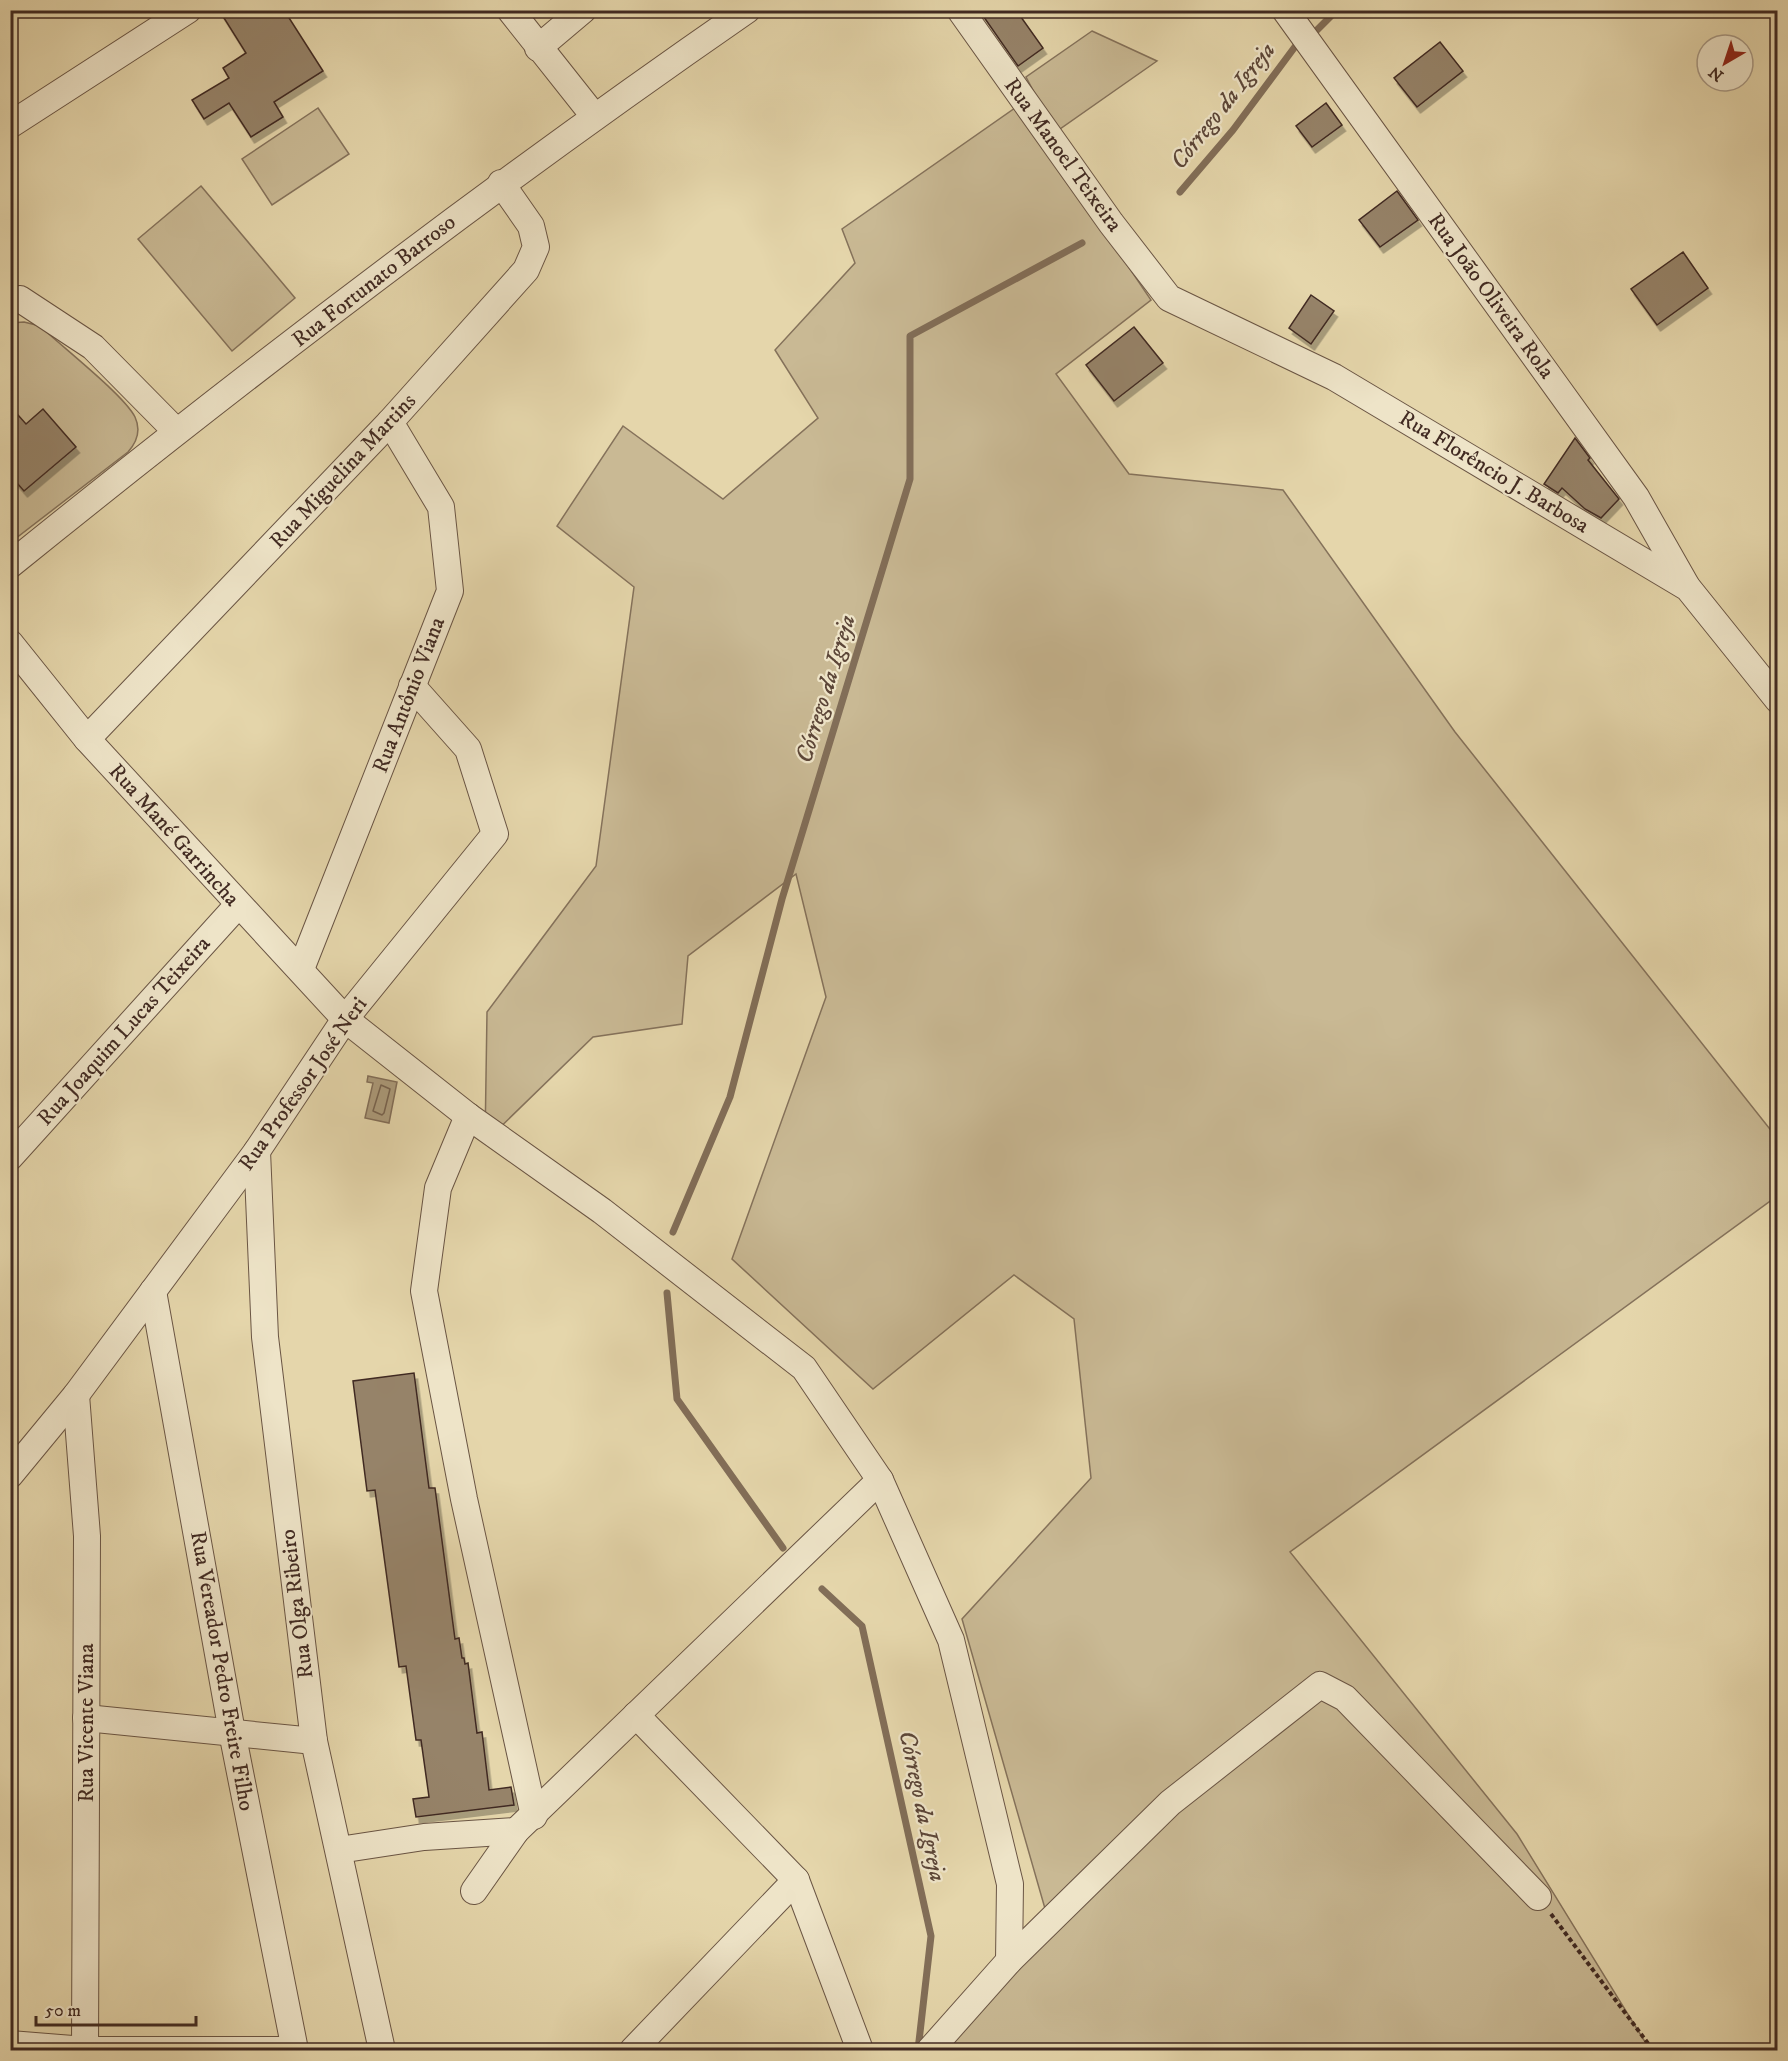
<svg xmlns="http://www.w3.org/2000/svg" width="1788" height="2061" font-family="'IM FELL DW Pica',serif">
<defs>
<filter id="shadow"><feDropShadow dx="3.5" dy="6" stdDeviation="0" flood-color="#0004"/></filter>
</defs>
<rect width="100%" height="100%" fill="#e5d6ab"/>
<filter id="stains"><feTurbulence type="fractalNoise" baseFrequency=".00333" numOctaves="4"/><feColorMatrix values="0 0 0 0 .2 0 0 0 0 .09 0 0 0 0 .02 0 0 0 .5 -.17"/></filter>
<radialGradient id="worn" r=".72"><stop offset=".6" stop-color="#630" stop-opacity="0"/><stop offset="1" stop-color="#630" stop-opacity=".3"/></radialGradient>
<!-- green -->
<g fill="#c9b994" stroke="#85725b" stroke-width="1.5">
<path d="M1092 31 1157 61 1043 141 1151 300 1056 374 1129 474 1283 490 1455 732 1777 1138V1196L1290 1552 1517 1834 1650 2050H940L1048 1919 962 1619 1091 1478 1074 1319 1014 1275 873 1389 732 1259 826 997 796 874 688 956 682 1024 593 1037 485 1142 487 1012 596 866 634 587 557 526 623 426 723 499 818 418 775 350 855 263 842 229 1035 94 1026 77Z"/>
<path d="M318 108 349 154 272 205 242 159Z"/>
<path d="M201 186 295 298 232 351 138 239Z"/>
<path d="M24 322 40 326C61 346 124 395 135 417 141 430 137 442 128 452L11 542V323Z"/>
</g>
<!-- water -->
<path fill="#ad9c7c" stroke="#826e58" stroke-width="1.5" d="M368 1076 397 1082 389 1123 365 1118 373 1083 367 1082Z"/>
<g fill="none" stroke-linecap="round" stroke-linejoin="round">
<!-- shore -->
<path stroke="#77634f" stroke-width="1.5" d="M381 1085 390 1089 384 1113 382 1115 373 1111Z"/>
<!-- stream -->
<g stroke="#826e58" stroke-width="7">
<path d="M1317 30 1337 10"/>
<path d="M1180 192 1233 130 1297 44"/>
<path d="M673 1232 730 1097 782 899 910 479V336L1082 243"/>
<path d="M667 1293 677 1399 783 1548"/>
<path d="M822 1589 862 1626 931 1936 918 2050"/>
</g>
</g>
<!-- building -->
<g fill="#968369" stroke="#412a22" stroke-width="1.5" filter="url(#shadow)">
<path d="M219 10H284L323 71 274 102 283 117 251 137 229 103 204 119 192 100 229 78 223 68 246 53Z"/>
<path d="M979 10H1016L1043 48 1018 66Z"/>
<path d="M1440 42 1463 71 1417 107 1394 78Z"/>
<path d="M1326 103 1342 125 1312 147 1296 126Z"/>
<path d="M1397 191 1418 220 1380 247 1359 220Z"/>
<path d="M1683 252 1708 288 1657 325 1631 289Z"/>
<path d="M1311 295 1334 311 1311 344 1289 328Z"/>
<path d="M1134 327 1163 363 1114 401 1086 365Z"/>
<path d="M10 406 26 424 43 409 76 447 24 491 10 475Z"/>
<path d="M1575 438 1590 458 1588 460 1619 499 1601 518 1585 509 1562 488 1558 493 1544 484Z"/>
<path d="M414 1373 429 1488H435L455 1639 459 1638 462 1658H464L465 1664 468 1663 477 1733 482 1732 489 1790 511 1787 514 1805 416 1817 413 1799 429 1797 421 1740H416L406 1666 399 1667 375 1490 367 1491 353 1381Z"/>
</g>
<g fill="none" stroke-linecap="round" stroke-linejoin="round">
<!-- street casing -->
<g stroke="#6a5544" stroke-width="28">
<g id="street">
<path d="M510 10 594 116"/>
<path d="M960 10 1111 223 1169 298 1334 377 1688 588 1778 700"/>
<path d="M1285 10 1636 497 1686 585"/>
<path d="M538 48 583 10"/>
<path d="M10 125 188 10"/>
<path d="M10 301 20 299 93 347 176 431"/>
<path d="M10 565C250 371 494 185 747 10"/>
<path d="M10 643 87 739 345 1019 468 1116 602 1211 804 1368 880 1480 951 1640 1010 1884 1009 1961"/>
<path d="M87 739 390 422 526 270 536 247 531 226 501 183"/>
<path d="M301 969 450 591 441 507 390 422"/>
<path d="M468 1116 438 1188 424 1291 464 1499 534 1816"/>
<path d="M257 1151 265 1337 314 1741 382 2050"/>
<path d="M10 1157 238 905"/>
<path d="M153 1291 232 1732 295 2050"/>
<path d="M76 1395 87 1536 85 2050"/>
<path d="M10 1475 76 1395 257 1151 345 1019 495 834 468 749 412 686"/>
<path d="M636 1715 796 1880 860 2050"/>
<path d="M86 1718 314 1741"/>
<path d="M339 1850 424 1837 516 1831"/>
<path d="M474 1891 516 1831 880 1480"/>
<path d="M10 2044 85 2050H295"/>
<path d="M633 2050 796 1880"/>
<path d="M930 2050 1009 1961 1170 1803 1320 1685 1345 1698 1538 1897"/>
</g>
</g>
<!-- path -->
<path stroke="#412a22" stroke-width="4" stroke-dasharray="4.5 3" stroke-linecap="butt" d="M1551 1914 1653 2050"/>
<!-- street -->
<use href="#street" stroke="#eee4c8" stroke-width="26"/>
</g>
<g text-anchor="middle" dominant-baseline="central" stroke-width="4.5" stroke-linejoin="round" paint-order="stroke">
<!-- street labels -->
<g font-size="22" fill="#412a22" stroke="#eee4c8">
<text transform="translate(1063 155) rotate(54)">Rua Manoel Teixeira</text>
<text transform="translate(374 281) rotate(-38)">Rua Fortunato Barroso</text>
<text transform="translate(1491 296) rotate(54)">Rua João Oliveira Rola</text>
<text transform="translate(343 471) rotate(-47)">Rua Miguelina Martins</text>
<text transform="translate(1494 472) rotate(31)">Rua Florêncio J. Barbosa</text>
<text transform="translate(409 695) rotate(-69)">Rua Antônio Viana</text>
<text transform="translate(174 835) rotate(48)">Rua Mané Garrincha</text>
<text transform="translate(124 1031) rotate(-48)">Rua Joaquim Lucas Teixeira</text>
<text transform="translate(303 1084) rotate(-55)">Rua Professor José Neri</text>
<text transform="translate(297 1604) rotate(-97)">Rua Olga Ribeiro</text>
<text transform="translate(222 1671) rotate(80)">Rua Vereador Pedro Freire Filho</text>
<text transform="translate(86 1723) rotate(-90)">Rua Vicente Viana</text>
</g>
<!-- water labels -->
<g font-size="24" font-style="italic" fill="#5c4638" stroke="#eee4c8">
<text transform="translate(1223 106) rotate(-52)">Córrego da Igreja</text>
<text transform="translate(826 689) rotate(-73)">Córrego da Igreja</text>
<text transform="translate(922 1806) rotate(78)">Córrego da Igreja</text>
</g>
</g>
<!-- margin -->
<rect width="1788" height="2061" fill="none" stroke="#e5d6ab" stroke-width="36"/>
<rect x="12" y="12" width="1764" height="2037" fill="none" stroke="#412a22" stroke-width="3"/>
<rect x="18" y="18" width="1752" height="2025" fill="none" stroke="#412a22" stroke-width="1.5"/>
<!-- north arrow -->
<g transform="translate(1725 63) rotate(219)"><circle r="28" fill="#eee4c8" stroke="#a99a86" stroke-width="1.5"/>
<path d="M0-4.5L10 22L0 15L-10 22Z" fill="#8f2418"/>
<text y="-9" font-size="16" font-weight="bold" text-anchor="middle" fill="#412a22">N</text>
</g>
<!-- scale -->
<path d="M36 2016v9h160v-9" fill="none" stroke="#412a22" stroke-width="3"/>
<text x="45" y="2016" font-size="18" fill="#412a22" stroke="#eee4c8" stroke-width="4.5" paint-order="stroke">50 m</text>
<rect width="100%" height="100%" filter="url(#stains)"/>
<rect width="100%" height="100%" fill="url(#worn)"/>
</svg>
